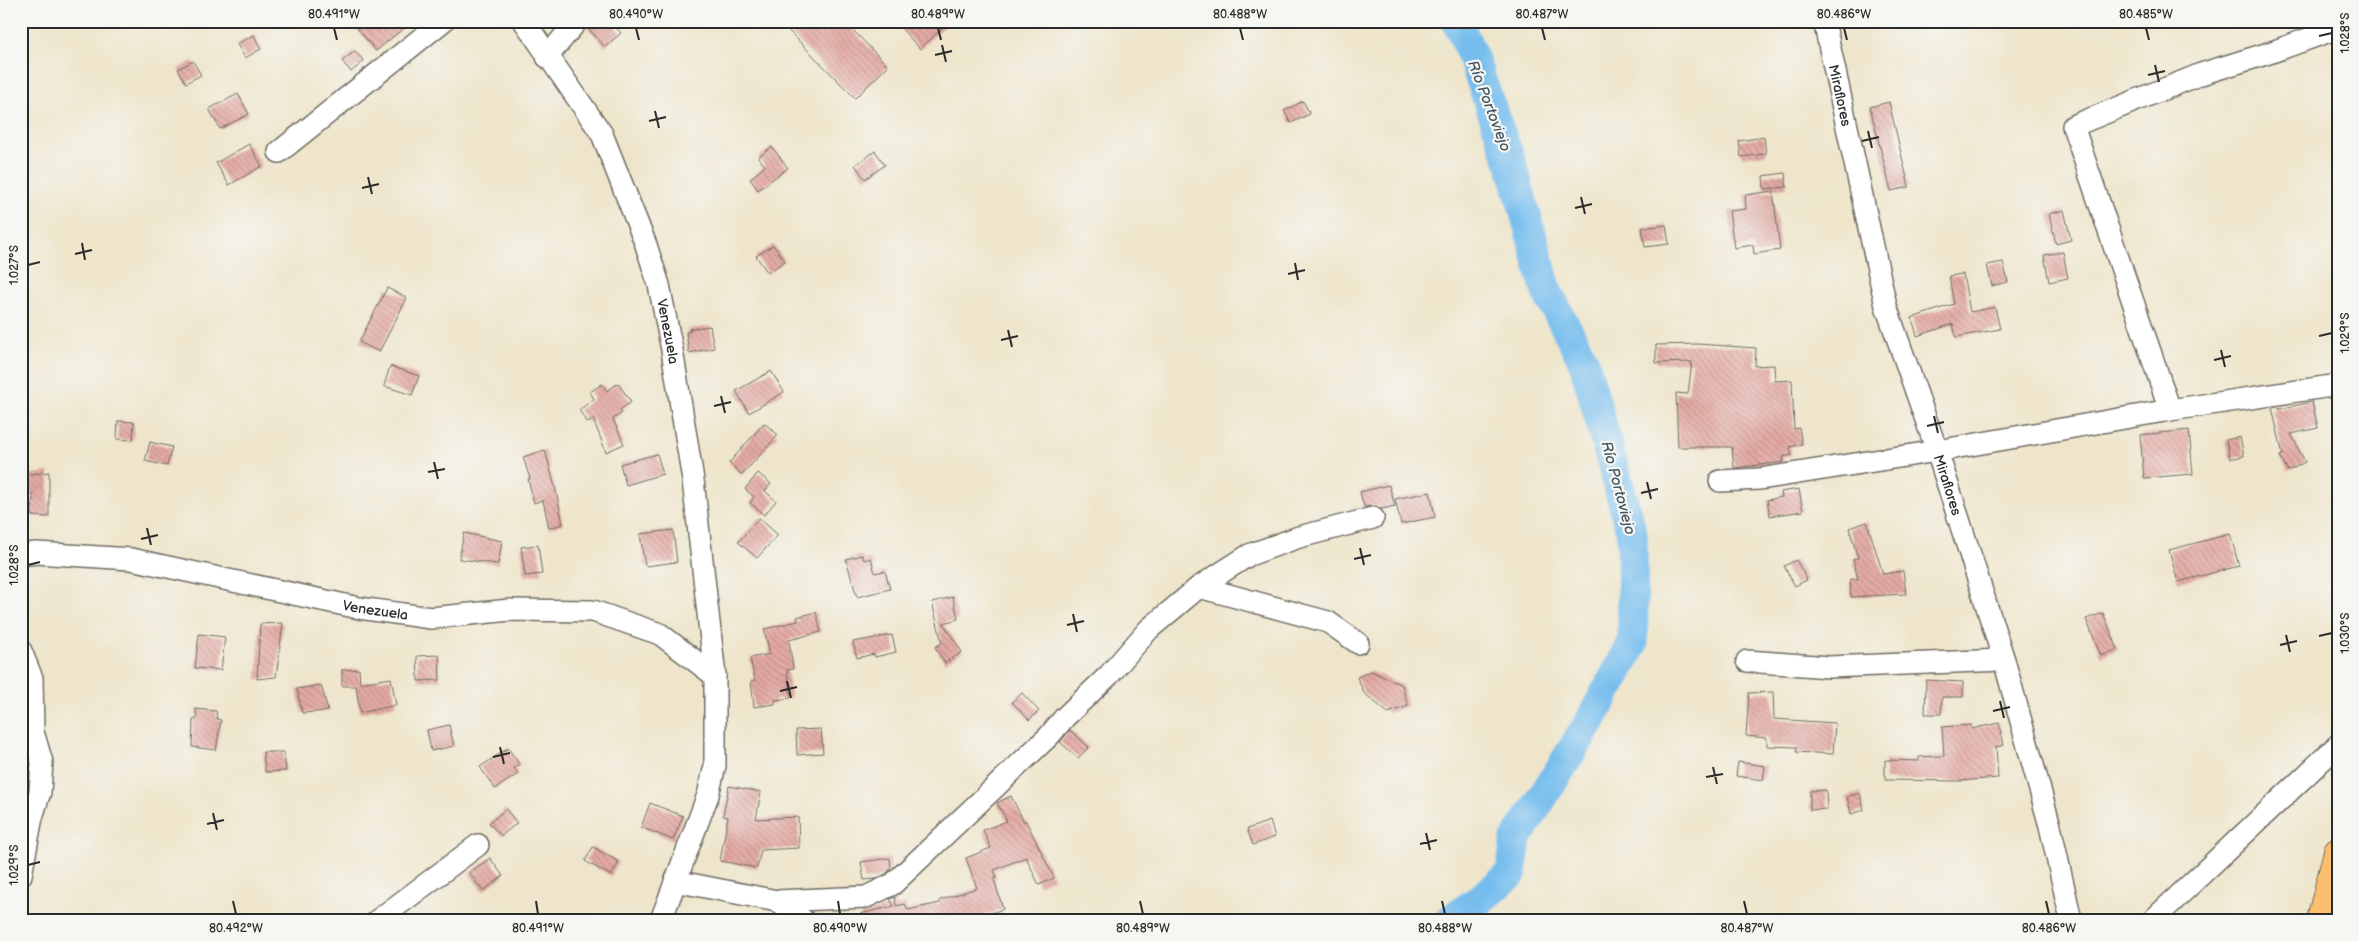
<svg xmlns="http://www.w3.org/2000/svg" width="2359" height="941" font-family="'Balsamiq Sans',sans-serif">
<defs>
<pattern id="building-back-hatch" width="6" height="6" patternUnits="userSpaceOnUse" patternTransform="scale(1.25)"><rect width="6" height="6" fill="#e5aaa4"/><path d="M-1 5l2 2M0 0l6 6M5-1l2 2" fill="none" stroke="#ba8b86"/></pattern>
</defs>
<rect width="100%" height="100%" fill="#f6f6f2"/>
<filter id="ink" filterUnits="userSpaceOnUse"><feTurbulence type="fractalNoise" baseFrequency=".02" numOctaves="2"/><feDisplacementMap in="SourceGraphic" scale="10" xChannelSelector="R" yChannelSelector="G"/><feConvolveMatrix kernelMatrix="1 2 1 2 8 2 1 2 1" color-interpolation-filters="sRGB"/></filter>
<filter id="wash" filterUnits="userSpaceOnUse"><feTurbulence type="fractalNoise" baseFrequency=".0096" numOctaves="4" result="noise"/><feDisplacementMap in="SourceGraphic" scale="20" xChannelSelector="R" yChannelSelector="G"/><feGaussianBlur stdDeviation="1.12" result="paint"/><feColorMatrix in="noise" values="0 0 0 0 0 0 0 0 0 0 0 0 0 0 0 0 0 1.4 0 .05"/><feComposite in="paint" operator="in"/></filter>
<g filter="url(#wash)">
<rect width="100%" height="100%" fill="#eee5cb"/>
<g fill="none" stroke-linecap="round" stroke-linejoin="round">
<!-- river -->
<path stroke="#76bdee" stroke-width="31" d="M1450 920 1482 898 1511 874 1516 839 1588 725 1633 643 1632 534 1584 362 1547 292 1513 169 1472 55 1457 21"/>
</g>
<g id="blocks">
<!-- building -->
<g fill="url(#building-back-hatch)">
<path d="M351 21H412L376 51Z"/>
<path d="M596 21H610L621 33 605 47 588 28Z"/>
<path d="M779 21H844L888 66 855 98Z"/>
<path d="M895 21H950L920 49Z"/>
<path d="M254 35 261 49 245 58 237 44Z"/>
<path d="M355 51 364 61 351 72 342 61Z"/>
<path d="M193 61 201 75 186 83 178 69Z"/>
<path d="M238 94 249 114 220 129 209 109Z"/>
<path d="M1303 101 1310 114 1291 123 1284 111Z"/>
<path d="M1889 102 1909 187 1891 191 1870 107Z"/>
<path d="M1764 137 1766 154 1741 157 1739 141Z"/>
<path d="M249 144 262 166 229 185 216 163Z"/>
<path d="M772 147 788 168 758 190 750 179 765 166 758 157Z"/>
<path d="M875 151 885 165 865 179 855 165Z"/>
<path d="M1785 173 1787 187 1764 189 1763 176Z"/>
<path d="M1773 191 1780 250 1754 254 1753 245 1734 248 1729 211 1746 209 1745 195Z"/>
<path d="M2064 210 2071 240 2056 244 2049 214Z"/>
<path d="M1666 225 1669 244 1645 247 1642 228Z"/>
<path d="M773 245 785 261 768 273 756 256Z"/>
<path d="M2063 252 2068 278 2049 282 2044 255Z"/>
<path d="M2003 262 2008 282 1992 286 1987 265Z"/>
<path d="M1963 274 1970 312 1995 307 2000 329 1956 337 1953 324 1917 336 1912 318 1954 304 1949 276Z"/>
<path d="M387 288 407 298 379 352 359 342Z"/>
<path d="M710 326 714 348 689 353 686 332H690L689 329Z"/>
<path d="M1698 344 1756 348 1755 366 1774 365 1775 381 1792 380 1794 429 1799 428 1802 444 1790 447 1792 455 1783 457 1784 462 1734 468 1732 447H1678L1676 393 1688 394 1692 362 1656 363V345Z"/>
<path d="M390 366 419 376 412 395 384 386Z"/>
<path d="M771 371 784 392 749 413 736 391Z"/>
<path d="M618 383 631 402 620 410 622 413 613 419 624 444 606 452 593 419 588 423 579 410 594 399 590 392 602 384 607 391Z"/>
<path d="M2312 402 2318 428 2291 434 2305 462 2288 471 2280 456 2283 455 2272 408 2278 407 2279 409Z"/>
<path d="M118 421 134 422 133 440 117 439Z"/>
<path d="M764 423 778 435 742 475 729 463Z"/>
<path d="M2189 430 2193 474 2144 478 2140 435Z"/>
<path d="M2240 437 2244 456 2230 459 2226 440Z"/>
<path d="M150 442 172 447 167 466 145 461Z"/>
<path d="M545 450 556 491 563 524 549 528 543 500 534 503 528 479H530L523 457Z"/>
<path d="M657 454 663 474 626 485 620 464Z"/>
<path d="M49 472V517L32 516 33 494 25 495 23 475Z"/>
<path d="M758 473 771 484 765 491 776 501 764 515 750 503 754 497 745 489Z"/>
<path d="M1389 485 1395 506 1382 509 1376 506 1364 507 1360 492Z"/>
<path d="M1799 489 1803 511 1770 516 1767 500 1782 497 1781 492Z"/>
<path d="M1430 492 1435 517 1401 524 1395 499Z"/>
<path d="M759 518 778 535 757 558 738 542Z"/>
<path d="M1867 522 1883 574 1903 571 1906 594 1851 597 1850 579H1858L1853 559 1858 558 1849 528Z"/>
<path d="M673 530 677 562 645 566 640 534Z"/>
<path d="M464 533 502 541 498 564 459 559Z"/>
<path d="M2230 534 2239 566 2178 582 2169 550Z"/>
<path d="M538 545 542 574 525 576 521 547Z"/>
<path d="M862 555 864 560 871 558 875 573 885 571 890 589 857 597 846 559Z"/>
<path d="M1796 560 1807 580 1795 586 1784 566Z"/>
<path d="M953 597 958 619 943 623 962 652 945 663 935 647 942 643 932 602Z"/>
<path d="M816 612 821 632 789 640 793 669 787 670 791 698 775 700V704L754 707 751 681H755L750 658 770 654 764 629 798 621 797 617Z"/>
<path d="M2103 613 2118 649 2101 656 2086 619Z"/>
<path d="M283 623 276 677 257 679 260 624Z"/>
<path d="M199 634 225 637 221 670 195 668Z"/>
<path d="M892 635 896 652 875 657 874 654 857 658 853 642Z"/>
<path d="M439 655 440 680 418 681 417 656Z"/>
<path d="M359 669 360 683 391 678 396 705 360 713 356 686H342V670Z"/>
<path d="M1371 671 1402 685 1408 706 1388 713 1364 693 1357 677Z"/>
<path d="M1926 680 1963 682V697H1942L1941 714H1925Z"/>
<path d="M321 685 328 711 302 713 297 689Z"/>
<path d="M1773 692 1774 719 1835 723 1833 754 1796 752 1797 747 1767 746V738L1746 736 1749 693Z"/>
<path d="M1022 693 1039 711 1029 720 1012 702Z"/>
<path d="M196 709 216 711 217 719 221 720 216 750 192 747 193 720 197 719Z"/>
<path d="M1999 723 2004 745 1996 747 1998 778 1958 781 1885 780V760L1919 761V757L1944 756 1942 727 1971 725V729Z"/>
<path d="M449 725 454 746 431 751 427 730Z"/>
<path d="M821 729 823 753 797 755 796 730Z"/>
<path d="M1070 730 1089 747 1078 758 1060 742Z"/>
<path d="M508 748 520 765 514 768 518 774 495 789 480 767Z"/>
<path d="M263 752H284L286 771 265 772Z"/>
<path d="M1738 762 1765 766 1763 780 1736 776Z"/>
<path d="M729 786 761 792 756 819 798 817 799 848 761 850 757 868 720 861 728 817 723 816Z"/>
<path d="M1826 790 1827 809 1810 810V791Z"/>
<path d="M1860 793 1864 810 1851 814 1847 797Z"/>
<path d="M1011 796 1024 822 1026 821 1054 878 1039 885 1026 857 994 870 997 878 994 879 1003 909 972 920H969L968 916 957 920H861L860 914 894 906 890 899 895 897 896 906 905 904 908 910 940 903V900L977 888 966 858 991 848 983 830 1007 821 997 803Z"/>
<path d="M650 803 683 816 673 840 641 827Z"/>
<path d="M506 809 517 823 501 836 489 823Z"/>
<path d="M1270 821 1275 837 1253 845 1247 829Z"/>
<path d="M593 847 619 862 611 876 585 861Z"/>
<path d="M490 858 503 876 483 891 469 873Z"/>
<path d="M890 858 891 868 886 874 875 879 864 880 861 862Z"/>
</g>
</g>
</g>
<g filter="url(#ink)">
<use href="#blocks" fill-opacity="0" stroke="#6f6c63" stroke-width="1"/>
<g fill="none" stroke-linecap="round" stroke-linejoin="round">
<!-- street casing -->
<g stroke="#6f6c63" stroke-width="24">
<g id="street">
<path id="s1" d="M524 21 602 134 646 245 659 285 672 350 693 480 715 676V766L708 795 661 920"/>
<path id="s2" d="M1824 21 1886 306 1937 451 2004 660 2050 826 2071 920"/>
<path d="M547 57 577 21"/>
<path d="M279 152 443 21"/>
<path d="M2170 410 2073 126 2201 74 2269 53 2338 28"/>
<path d="M1720 481 1760 479 1937 451 2170 410 2338 385"/>
<path id="s3" d="M21 555 36 553 131 559 359 608 431 618 510 610 593 611 660 634 715 676"/>
<path d="M1199 587 1328 622 1358 643"/>
<path d="M21 651 32 678 33 732 42 762 40 792 32 817 21 875"/>
<path d="M1747 661 1829 667 2004 660"/>
<path d="M675 881 777 901 866 897 893 884 1049 736 1065 717 1109 675 1149 629 1199 587 1249 555 1299 537 1373 518"/>
<path d="M777 901 803 920"/>
<path d="M378 920 478 845"/>
<path d="M2153 920 2338 745"/>
</g>
</g>
<!-- primary casing -->
<g stroke="#6f6c63" stroke-width="30">
<path id="primary" d="M2321 920 2338 852"/>
</g>
<!-- street -->
<use href="#street" stroke="#fff" stroke-width="21"/>
<!-- primary -->
<use href="#primary" stroke="#fabe6e" stroke-width="28"/>
</g>
</g>
<!-- ticks -->
<path fill="none" stroke="#2b2b2b" stroke-width="2" d="M334 28 337 40M636 28 639 40M938 28 941 40M1240 28 1243 40M1542 28 1545 40M1844 28 1847 40M2146 28 2149 40M2319 36 2332 33M942 45 946 62M935 55 952 51M2155 65 2159 82M2148 75 2165 71M655 111 659 128M649 121 666 117M1868 131 1872 148M1862 141 1879 137M368 177 372 194M362 188 379 184M1581 197 1585 214M1575 208 1592 204M82 243 85 260M75 254 92 250M1295 263 1298 280M28 265 40 262M1288 274 1305 270M1008 330 1012 347M2319 336 2332 333M1001 340 1018 336M2221 350 2225 367M2214 360 2231 356M721 396 725 413M714 406 731 402M1934 416 1938 433M1927 426 1944 422M434 462 438 479M428 472 445 469M1647 482 1651 499M1641 493 1658 489M147 528 151 545M141 539 158 535M1360 548 1364 565M1354 559 1371 555M28 565 40 562M1073 614 1077 632M1067 625 1084 621M2286 635 2290 652M2319 636 2332 633M2280 645 2297 641M787 681 791 698M780 691 797 687M2000 701 2004 718M1993 711 2010 707M500 747 504 764M493 757 510 753M1713 767 1717 784M1706 777 1723 774M213 813 217 830M207 824 224 820M1426 833 1430 850M1420 844 1437 840M28 865 40 862M233 901 236 914M536 901 538 914M838 901 840 914M1140 901 1143 914M1442 901 1445 914M1744 901 1747 914M2046 901 2049 914"/>
<g text-anchor="middle" dominant-baseline="central" stroke-width="4.5" stroke-linejoin="round" paint-order="stroke">
<!-- street labels -->
<g font-size="14" fill="#2b2b2b" stroke="#f6f6f2">
<text stroke="none"><textPath href="#s2" startOffset="76">Miraflores</textPath></text>
<text stroke="none"><textPath href="#s1" startOffset="346">Venezuela</textPath></text>
<text stroke="none"><textPath href="#s2" startOffset="481">Miraflores</textPath></text>
<text stroke="none"><textPath href="#s3" startOffset="360">Venezuela</textPath></text>
</g>
<!-- water labels -->
<g font-size="15" font-style="italic" fill="#425766" stroke="#f6f6f2">
<text transform="translate(1489 106) rotate(69)">Río Portoviejo</text>
<text transform="translate(1618 488) rotate(75)">Río Portoviejo</text>
</g>
</g>
<!-- margin -->
<rect width="2359" height="941" fill="none" stroke="#f6f6f2" stroke-width="55"/>
<rect x="28" y="28" width="2304" height="886" fill="none" stroke="#2b2b2b" stroke-width="2"/>
<g font-size="12" text-anchor="middle" fill="#2b2b2b">
<text x="334" y="18">80.491°W</text>
<text x="636" y="18">80.490°W</text>
<text x="938" y="18">80.489°W</text>
<text x="1240" y="18">80.488°W</text>
<text x="1542" y="18">80.487°W</text>
<text x="1844" y="18">80.486°W</text>
<text x="2146" y="18">80.485°W</text>
<text transform="translate(2345 33) rotate(-90)" y="4">1.028°S</text>
<text transform="translate(14 265) rotate(-90)" y="4">1.027°S</text>
<text transform="translate(2345 333) rotate(-90)" y="4">1.029°S</text>
<text transform="translate(14 565) rotate(-90)" y="4">1.028°S</text>
<text transform="translate(2345 633) rotate(-90)" y="4">1.030°S</text>
<text transform="translate(14 865) rotate(-90)" y="4">1.029°S</text>
<text x="236" y="932">80.492°W</text>
<text x="538" y="932">80.491°W</text>
<text x="840" y="932">80.490°W</text>
<text x="1143" y="932">80.489°W</text>
<text x="1445" y="932">80.488°W</text>
<text x="1747" y="932">80.487°W</text>
<text x="2049" y="932">80.486°W</text>
</g>
</svg>
